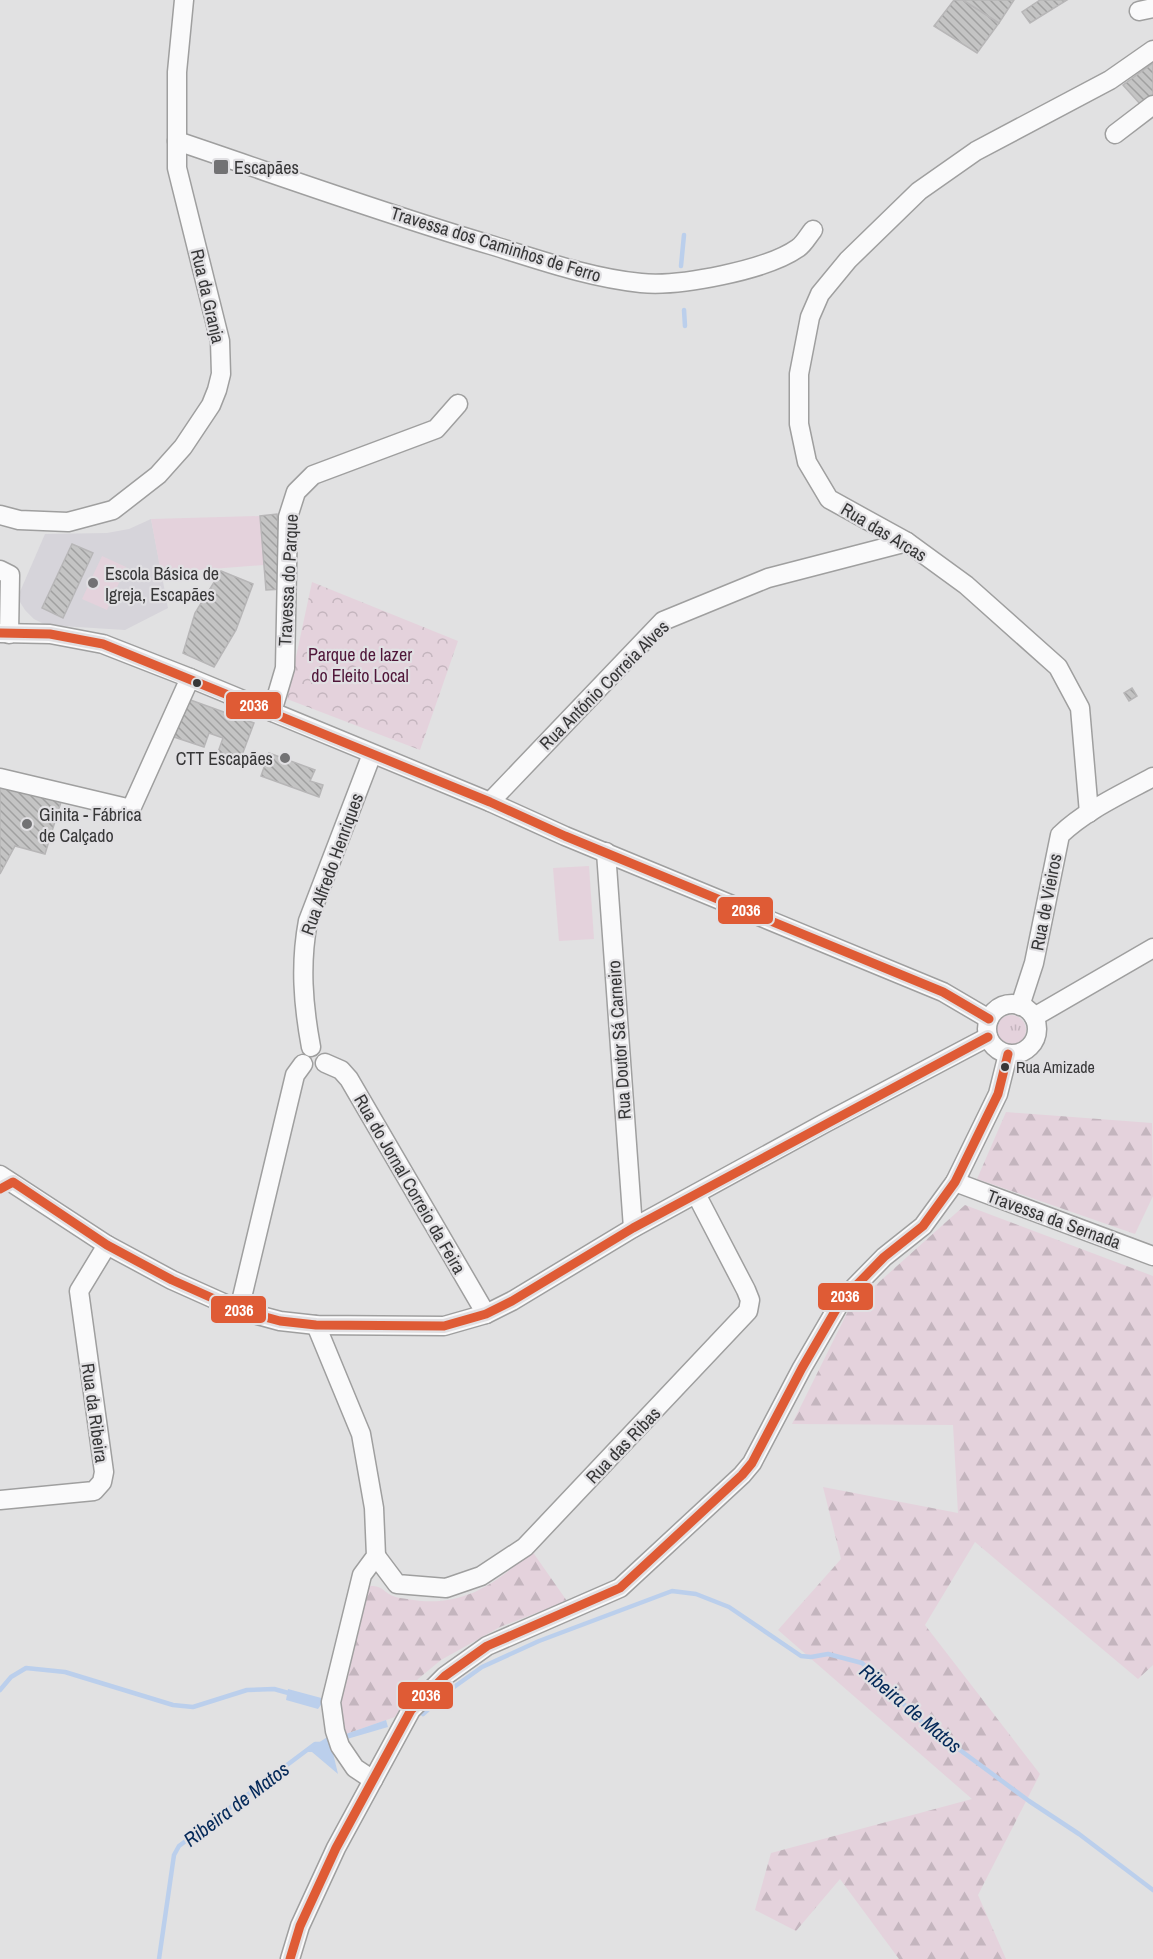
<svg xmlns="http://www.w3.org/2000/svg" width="1153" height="1959" font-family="'Archivo Narrow',sans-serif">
<defs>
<pattern id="grass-tufts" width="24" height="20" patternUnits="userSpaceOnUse" patternTransform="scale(1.5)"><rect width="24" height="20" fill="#e4d2dc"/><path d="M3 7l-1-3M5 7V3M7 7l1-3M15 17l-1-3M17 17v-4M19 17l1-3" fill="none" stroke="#c4b5be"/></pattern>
<pattern id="forest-firs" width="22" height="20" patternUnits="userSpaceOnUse" patternTransform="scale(1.5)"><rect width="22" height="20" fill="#e4d2dc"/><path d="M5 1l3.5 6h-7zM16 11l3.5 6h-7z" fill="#c4b5be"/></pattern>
<pattern id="park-crowns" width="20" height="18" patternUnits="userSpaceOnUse" patternTransform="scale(1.5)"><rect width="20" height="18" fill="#e4d2dc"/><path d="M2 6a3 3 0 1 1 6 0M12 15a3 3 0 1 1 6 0" fill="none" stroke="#c4b5be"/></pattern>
<pattern id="building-back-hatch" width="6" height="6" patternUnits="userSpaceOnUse" patternTransform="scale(1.5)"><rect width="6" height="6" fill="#c4c4c4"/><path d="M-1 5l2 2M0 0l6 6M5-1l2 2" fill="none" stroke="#a0a0a0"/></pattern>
</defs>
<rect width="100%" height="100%" fill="#e1e1e2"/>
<!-- built -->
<path fill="#d6d4da" d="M151 519 168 608 125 630 46 625 34 619 25 610 20 602 19 594 45 534 107 533 129 529Z"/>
<!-- grass -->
<circle fill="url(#grass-tufts)" cx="1011" cy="1030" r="15"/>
<!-- forest -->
<g fill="url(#forest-firs)">
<path d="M1006 1112 1152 1123 1153 1196 1135 1234 977 1179Z"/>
<path d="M965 1205 1153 1276V1665L1138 1679 975 1542 925 1625 1040 1774 978 1895 1006 1959H899L840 1879 796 1931 755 1910 771 1853 972 1799 778 1630 841 1559 823 1487 958 1513 953 1425 792 1424 849 1309Z"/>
<path d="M532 1551 567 1601 500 1627 441 1660 418 1679 395 1717 346 1734 341 1705 343 1682 368 1586C383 1585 382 1591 393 1596 397 1598 403 1598 407 1599 461 1609 494 1585 532 1551Z"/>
</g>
<!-- park -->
<path fill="url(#park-crowns)" d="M312 582 458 641 420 750 287 699Z"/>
<!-- pitch -->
<g fill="#e4d2dc">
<path d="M260 516 264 565 161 573 151 519Z"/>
<path d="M102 556 126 567 107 610 82 599Z"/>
<path d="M589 866 594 939 559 941 553 868Z"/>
</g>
<!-- water -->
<g fill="#bbcfec">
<path d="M288 1689 325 1699 318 1709 286 1700Z"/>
<path d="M386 1720 388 1727 347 1739 346 1734Z"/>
<path d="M329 1736 338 1774 312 1752H304Z"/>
</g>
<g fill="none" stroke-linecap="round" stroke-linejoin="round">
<!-- stream -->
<g stroke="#bbcfec" stroke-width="4.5">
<path d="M681 266 684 235"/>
<path d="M684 310 685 326"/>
<path d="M0 1690 11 1677 26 1668 65 1672 173 1705 193 1707 247 1690 274 1689 292 1694"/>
<path d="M423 1714 454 1687 482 1667 539 1641 672 1591 696 1594 729 1607 801 1656 811 1657 828 1654 862 1663 922 1722 1029 1801 1079 1834 1153 1890"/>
<path d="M159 1959 174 1855 179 1846 315 1744H321"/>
</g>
</g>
<!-- building -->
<g fill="url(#building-back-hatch)" stroke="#b7b6b7" stroke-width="1.5">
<path d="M954 0H963L999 23 977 53 934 26Z"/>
<path d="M963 0H1014L999 23Z"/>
<path d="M1040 0H1067L1030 23 1022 12Z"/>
<path d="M1153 63V96L1141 105 1123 85Z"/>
<path d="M277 514 284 589 266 590 260 516Z"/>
<path d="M72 544 93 553 63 618 42 608Z"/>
<path d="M221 571 253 584 236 630 214 667 183 653 195 613Z"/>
<path d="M1132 688 1137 696 1129 701 1124 693Z"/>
<path d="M185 698 254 723 239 763 217 755 223 738 209 733 204 747 171 736Z"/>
<path d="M269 753 315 770 310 781 323 785 319 797 261 776Z"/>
<path d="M0 786 61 802 45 854 15 846 0 874Z"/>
</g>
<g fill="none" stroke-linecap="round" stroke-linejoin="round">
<!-- minor casing -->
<g stroke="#9f9f9f" stroke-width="21">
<g id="minor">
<path d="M1139 11 1153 8"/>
<path d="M1115 134 1153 105"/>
<path d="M177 141C281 176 385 214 491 245 540 260 590 278 641 283 679 287 767 270 798 248 804 244 808 236 813 230"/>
<path d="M0 515 19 520 68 522 113 510 158 475 183 447 211 405 217 390 221 374 220 341 177 168V72L184 0"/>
<path d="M0 570 10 575 9 634"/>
<path d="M0 633 50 634 103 644 190 678 490 802 565 836 943 992 989 1019"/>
<path d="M272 712 285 668 288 517 296 492 313 475 436 429 458 404"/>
<path d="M0 778 131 809 190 678"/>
<path d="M490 802 663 621 768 578 907 542"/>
<path d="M1089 813 1080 708 1058 667 966 585 907 542 829 499 807 462 799 424V374L810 317 820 294 848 260 919 191 976 151 1110 80 1153 50"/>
<path d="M606 852 633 1228"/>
<circle cx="1012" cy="1029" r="25"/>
<path d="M1020 1006 1034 963 1060 835C1086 810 1122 794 1153 777"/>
<path d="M1034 1017 1153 948"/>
<path d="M311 1047C303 1004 300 964 308 921L372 754"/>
<path d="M325 1063 341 1070 349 1079 486 1314"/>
<path d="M0 1175 107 1245 172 1280 239 1310 280 1321 316 1325 444 1326 486 1314 512 1301 633 1228 825 1123 988 1037"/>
<path d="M955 1182 1153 1256"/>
<path d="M239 1310 295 1075 303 1064"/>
<path d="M316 1325 361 1434 374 1508 376 1556 362 1575 331 1702 335 1731 340 1746 355 1768 373 1780"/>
<path d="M0 1500 94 1491 102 1482 104 1472 79 1291 107 1245"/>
<path d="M376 1556 397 1584 446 1588 481 1576 525 1547 748 1311 750 1300 746 1290 696 1194"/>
<path d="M290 1959 300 1926 336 1848 411 1710 445 1676 487 1646 620 1588 742 1475 752 1463 802 1368 841 1301 884 1257 923 1226 955 1182 998 1094 1008 1054"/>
</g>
</g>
<!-- minor -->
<use href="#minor" stroke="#fafafb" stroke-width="18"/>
<!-- bus-1 casing -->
<g stroke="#e1e0e3" stroke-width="14">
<g id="bus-1">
<path d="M0 633 50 634 103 644 490 802 565 836 943 992 989 1019"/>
<path d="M0 1189 13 1182 107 1245 172 1280 239 1310 280 1321 316 1325 444 1326 486 1314 512 1301 633 1228 988 1037"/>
<path d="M290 1959 300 1926 336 1848 411 1710 445 1676 487 1646 620 1588 742 1475 752 1463 802 1368 841 1301 884 1257 923 1226 955 1182 998 1094 1008 1054"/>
</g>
</g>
<!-- bus-1 -->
<use href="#bus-1" stroke="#df5b35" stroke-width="9"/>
</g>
<!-- markers -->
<g fill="#727274" stroke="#e1e0e3" stroke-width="2">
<rect x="213" y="159" width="16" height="16" rx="3"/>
<circle cx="93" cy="583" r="6"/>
<circle cx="285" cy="758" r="6"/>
<circle cx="27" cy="824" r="6"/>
</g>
<g fill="#373738" stroke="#e1e0e3" stroke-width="2">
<circle cx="197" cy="683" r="5"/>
<circle cx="1005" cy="1067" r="5"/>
</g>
<g text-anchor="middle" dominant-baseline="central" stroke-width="4.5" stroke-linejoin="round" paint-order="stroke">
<!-- bus labels -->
<g font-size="16" fill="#373738" stroke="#e1e0e3" text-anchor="start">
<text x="1016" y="1067">Rua Amizade</text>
</g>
<!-- poi labels -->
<g font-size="18" fill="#373738" stroke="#e1e0e3" text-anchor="start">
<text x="234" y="167">Escapães</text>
<text x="105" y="573">Escola Básica de<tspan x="105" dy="21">Igreja, Escapães</tspan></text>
<text x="273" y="758" text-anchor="end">CTT Escapães</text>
<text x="39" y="814">Ginita - Fábrica<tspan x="39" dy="21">de Calçado</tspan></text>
</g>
<!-- street labels -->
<g font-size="18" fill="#373738" stroke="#e1e0e3">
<text transform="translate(496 244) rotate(17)">Travessa dos Caminhos de Ferro</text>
<text transform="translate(208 296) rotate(77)">Rua da Granja</text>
<text transform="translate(884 532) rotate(31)">Rua das Arcas</text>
<text transform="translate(288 580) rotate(-87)">Travessa do Parque</text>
<text transform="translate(604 685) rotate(-45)">Rua António Correia Alves</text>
<text transform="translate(332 864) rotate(-70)">Rua Alfredo Henriques</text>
<text transform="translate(1046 902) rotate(-79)">Rua de Vieiros</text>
<text transform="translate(619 1040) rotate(-94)">Rua Doutor Sá Carneiro</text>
<text transform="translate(410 1184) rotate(60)">Rua do Jornal Correio da Feira</text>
<text transform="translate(1054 1219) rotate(20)">Travessa da Sernada</text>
<text transform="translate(95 1413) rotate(82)">Rua da Ribeira</text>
<text transform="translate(623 1445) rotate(-46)">Rua das Ribas</text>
</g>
<!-- park labels -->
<g font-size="18" fill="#4f1639" stroke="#e1e0e3">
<text x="360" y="654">Parque de lazer<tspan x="360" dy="21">do Eleito Local</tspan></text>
</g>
<!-- water labels -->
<g font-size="20" font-style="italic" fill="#042959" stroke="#e1e0e3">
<text transform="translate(911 1708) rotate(40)">Ribeira de Matos</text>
<text transform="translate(236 1804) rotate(-37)">Ribeira de Matos</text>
</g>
</g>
<g stroke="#e1e0e3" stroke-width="2">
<rect x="225" y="691" width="57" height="29" rx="6" fill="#df5b35"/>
<rect x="717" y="896" width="57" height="29" rx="6" fill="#df5b35"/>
<rect x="817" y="1282" width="57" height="29" rx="6" fill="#df5b35"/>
<rect x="210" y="1295" width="57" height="29" rx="6" fill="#df5b35"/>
<rect x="397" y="1681" width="57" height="29" rx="6" fill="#df5b35"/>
</g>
<g font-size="16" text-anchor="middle" font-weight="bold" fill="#fff">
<text x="254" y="711">2036</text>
<text x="746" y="916">2036</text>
<text x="845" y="1302">2036</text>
<text x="239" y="1316">2036</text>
<text x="426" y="1701">2036</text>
</g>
</svg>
